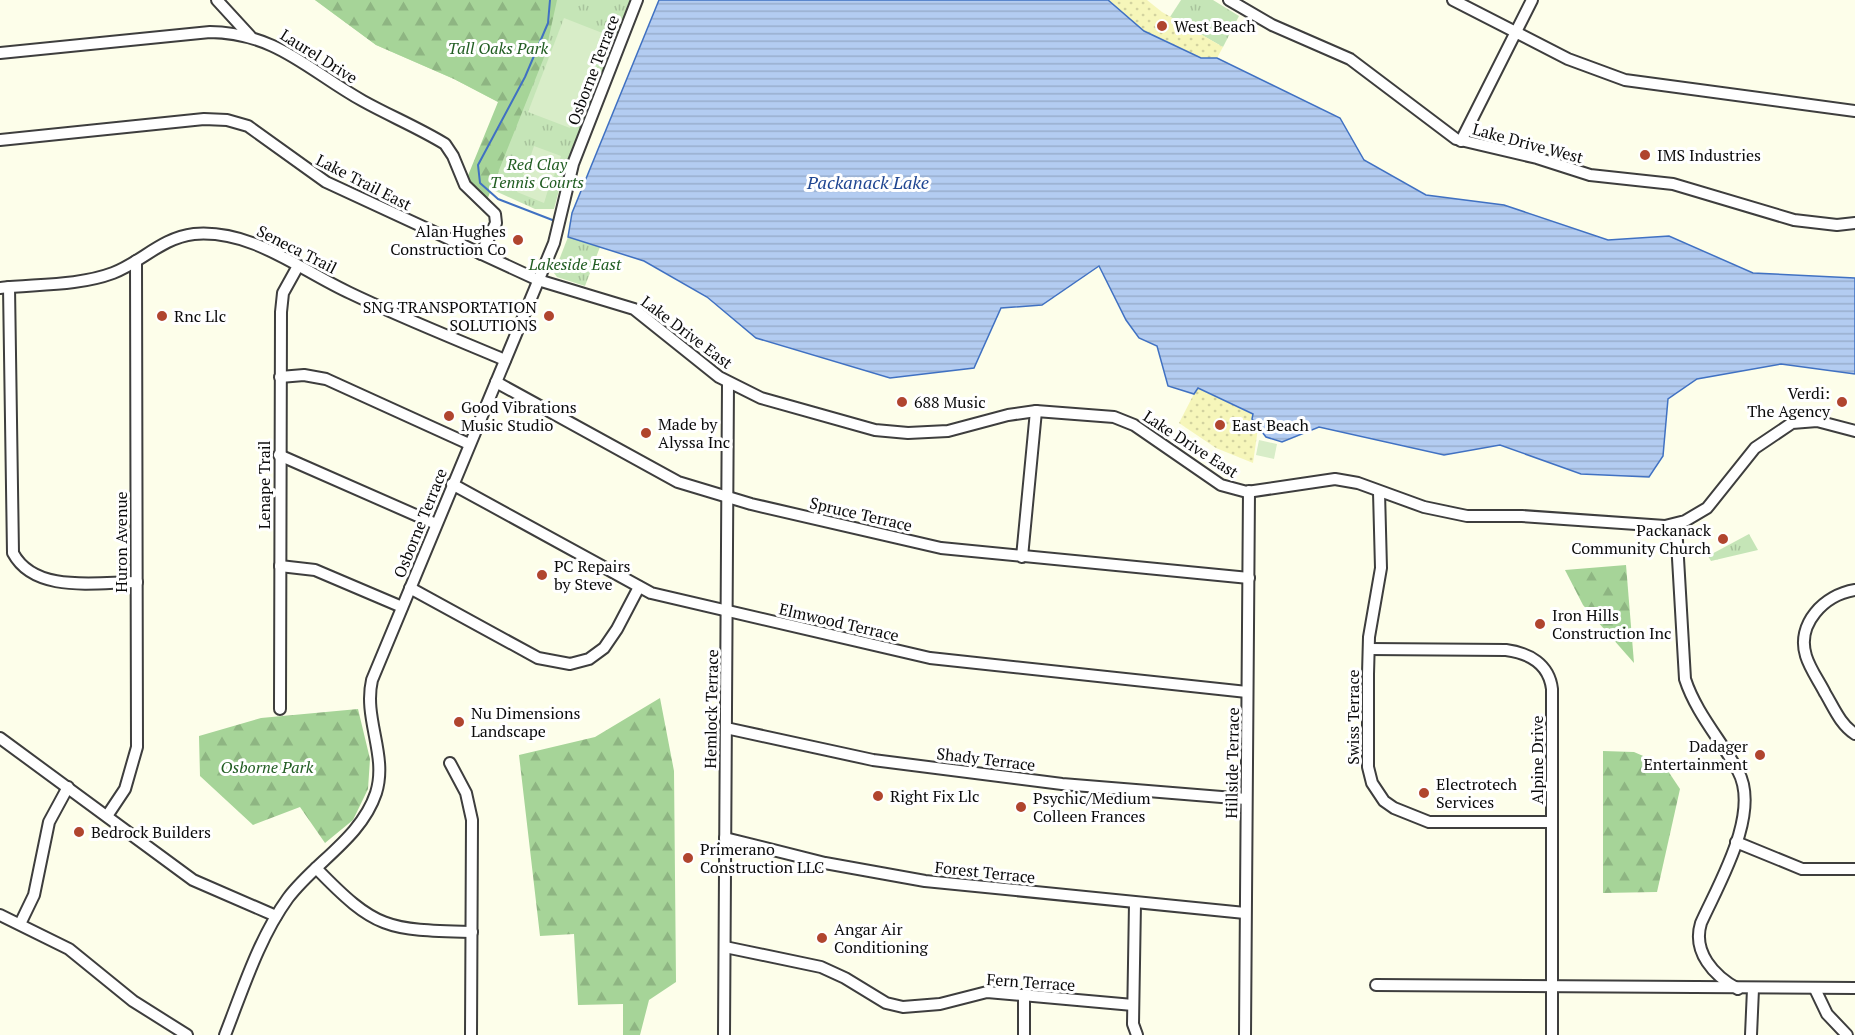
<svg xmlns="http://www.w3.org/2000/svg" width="1855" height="1035" font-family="'PT Serif',serif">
<defs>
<pattern id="grass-tufts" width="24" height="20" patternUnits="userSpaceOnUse" patternTransform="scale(1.5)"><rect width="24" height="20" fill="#c5e5b7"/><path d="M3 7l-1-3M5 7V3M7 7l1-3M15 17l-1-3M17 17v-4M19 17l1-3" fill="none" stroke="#a8c39c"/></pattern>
<pattern id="forest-firs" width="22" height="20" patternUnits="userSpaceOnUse" patternTransform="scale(1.5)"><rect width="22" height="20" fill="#a6d498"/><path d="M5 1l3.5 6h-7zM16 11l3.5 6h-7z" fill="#8eb582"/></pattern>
<pattern id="sand-dots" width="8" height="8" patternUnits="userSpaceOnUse" patternTransform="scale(1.5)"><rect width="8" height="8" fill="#f6f6ba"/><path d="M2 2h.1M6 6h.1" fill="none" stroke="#d2d29f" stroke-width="1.8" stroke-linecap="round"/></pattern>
<pattern id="water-rules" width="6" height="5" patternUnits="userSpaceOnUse" patternTransform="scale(1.5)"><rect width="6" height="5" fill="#b3ccf1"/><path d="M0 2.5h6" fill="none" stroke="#99aecd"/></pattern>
</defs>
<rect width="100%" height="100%" fill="#fdfeea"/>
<!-- grass -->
<g fill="url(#grass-tufts)">
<path d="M315 0H630L566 164 554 209H535L491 189 498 102 454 79 376 45Z"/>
<path d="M1181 0H1213L1239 16 1223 47 1170 17Z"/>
<path d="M568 237 600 247 585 286 557 277 554 273Z"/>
<path d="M1749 534 1758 550 1711 561 1708 556Z"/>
</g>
<!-- forest -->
<g fill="url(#forest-firs)">
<path d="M315 0H557L545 55 487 200 467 178 498 102 454 79 376 45Z"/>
<path d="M1626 565 1634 663 1583 605 1565 570Z"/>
<path d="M660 698 674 771 676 982 649 1000 640 1035H623V1004L578 1005 574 934 540 936 519 755 595 737Z"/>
<path d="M358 709 370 759 368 789 353 820 325 843 300 807 253 825 200 776 199 736 261 718Z"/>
<path d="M1603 751 1634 752 1664 765 1680 789 1657 892 1603 893Z"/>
</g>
<!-- sand -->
<g fill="url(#sand-dots)">
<path d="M1108 0H1147L1162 12 1223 47 1217 58H1201L1144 31Z"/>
<path d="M1197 388 1254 415 1252 419 1258 428 1253 463 1216 448 1179 423Z"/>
</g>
<!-- pitch -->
<g fill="#d8edc8">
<path d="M564 18 605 34 570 128 528 112Z"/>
<path d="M534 146 561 156 557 169 530 158Z"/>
<path d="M528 163 555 173 551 186 523 175Z"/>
<path d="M521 180 548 190 544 203 517 192Z"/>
<path d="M1259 440 1277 444 1274 459 1256 455Z"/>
</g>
<!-- water -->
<path fill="url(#water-rules)" stroke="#4071c2" stroke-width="1.5" d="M659 0H1108L1144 31 1201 58H1217L1340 118 1364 160 1426 195 1504 205 1608 240 1669 236 1753 273 1855 278V374L1781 364 1697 379 1668 399 1663 456 1649 477 1581 474 1500 445 1444 455 1319 427 1282 442 1266 437 1252 419 1253 414 1198 388 1194 394 1168 386 1157 346 1139 338 1126 320 1099 266 1042 305 1001 308 974 368 890 378 756 338 707 297 644 261 568 237 572 213Z"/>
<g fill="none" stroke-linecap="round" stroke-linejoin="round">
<!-- stream -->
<path stroke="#4071c2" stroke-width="2" d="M550 0 548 23 525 77 478 165 480 183 498 199 555 221"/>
<!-- minor casing -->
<g stroke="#3e3e3e" stroke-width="14">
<g id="minor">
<path d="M217 0 250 36"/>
<path d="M1229 0 1272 25 1350 59 1456 139 1537 158 1590 175 1673 184 1794 220 1837 225 1855 223"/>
<path d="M1453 0 1568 59 1625 80 1855 111"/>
<path d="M0 53 210 32C277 33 309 71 363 101 390 116 419 128 445 144L453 156 465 185 495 214 496 223 481 254"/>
<path d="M0 140 204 119 227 120 248 126 326 182 538 280 634 309 719 377 761 398 875 430 908 433 948 431 1008 415 1036 411 1114 417 1134 425 1221 485 1247 492 1335 479 1358 483 1424 507 1467 516H1522L1665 526 1685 521 1707 508 1755 448 1792 423 1817 421 1855 431"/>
<path d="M1461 141 1532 0"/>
<path d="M9 287 13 553C35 594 97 582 137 582"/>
<path d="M0 288C37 284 78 286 113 273 142 262 161 238 194 234 252 229 300 270 350 293 400 317 453 338 505 360"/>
<path d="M280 377 304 375 326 379 469 444"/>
<path d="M496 382 678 482 751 504 941 548 1249 578"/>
<path d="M279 455 436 524"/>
<path d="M452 484 651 593 930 658 1247 692"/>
<path d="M1379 492 1381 568 1369 637 1368 674V767L1372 783 1384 801 1394 808 1429 822H1552"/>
<path d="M1676 524 1685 679C1696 713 1721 740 1738 771 1761 813 1719 883 1701 923 1692 952 1714 976 1738 989"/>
<path d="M1022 557 1036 411"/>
<path d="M280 566 315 570 402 607"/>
<path d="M410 588 538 658 570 664 589 659 604 648 617 629 639 587"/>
<path d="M1855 590C1824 595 1796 624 1806 656 1810 669 1819 681 1825 693 1834 708 1840 724 1855 734"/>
<path d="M1369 649 1506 650C1529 653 1549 664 1552 689V1035"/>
<path d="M280 709 281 312 283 293 298 266"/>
<path d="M726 728 873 760 1062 784 1246 799"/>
<path d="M0 738 193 880 276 916"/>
<path d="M450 763 466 793 472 820 471 1035"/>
<path d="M107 816 125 789 137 747 136 261"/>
<path d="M725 838 825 863 925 881 1245 913"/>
<path d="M1736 842 1802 869H1855"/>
<path d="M316 868C376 930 387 930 472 932"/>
<path d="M1135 903 1133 1024 1137 1035"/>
<path d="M0 915 69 949 133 1001 187 1035"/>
<path d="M20 924 34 895 49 822 68 787"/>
<path d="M725 947 821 967 845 978 886 1003 903 1007 940 1004 987 992 1133 1005"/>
<path d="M1376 985 1855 988"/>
<path d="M1815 989 1827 1014 1847 1035"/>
<path d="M225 1035C243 989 259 938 288 898 315 862 361 838 376 793 388 755 363 719 372 680L554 243 573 164 637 0"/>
<path d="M724 1035 728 383"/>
<path d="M1024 1035V995"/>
<path d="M1245 1035 1249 491"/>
<path d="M1751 1035 1753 989"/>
</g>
</g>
<!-- minor -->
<use href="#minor" stroke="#fff" stroke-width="10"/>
</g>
<!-- markers -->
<g fill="#b0452e" stroke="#fff" stroke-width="2">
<circle cx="1162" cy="26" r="6"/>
<circle cx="1645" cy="155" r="6"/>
<circle cx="518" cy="240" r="6"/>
<circle cx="162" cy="316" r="6"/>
<circle cx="549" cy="316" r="6"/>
<circle cx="902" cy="402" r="6"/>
<circle cx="1842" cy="402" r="6"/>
<circle cx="449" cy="416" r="6"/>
<circle cx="1220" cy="425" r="6"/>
<circle cx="646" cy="433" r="6"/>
<circle cx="1723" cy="539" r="6"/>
<circle cx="542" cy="575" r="6"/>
<circle cx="1540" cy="624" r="6"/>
<circle cx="459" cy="722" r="6"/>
<circle cx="1760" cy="755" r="6"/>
<circle cx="1424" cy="793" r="6"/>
<circle cx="878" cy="796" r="6"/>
<circle cx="1021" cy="807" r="6"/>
<circle cx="79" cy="832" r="6"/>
<circle cx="688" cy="858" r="6"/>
<circle cx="822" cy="938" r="6"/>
</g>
<g text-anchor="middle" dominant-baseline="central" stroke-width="6" stroke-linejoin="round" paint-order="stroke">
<!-- poi labels -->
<g font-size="16" fill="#0b0b0b" stroke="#fff" text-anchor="start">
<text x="1174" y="26">West Beach</text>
<text x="1657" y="155">IMS Industries</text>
<text x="506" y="231" text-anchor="end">Alan Hughes<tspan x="506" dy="18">Construction Co</tspan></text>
<text x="537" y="307" text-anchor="end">SNG TRANSPORTATION<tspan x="537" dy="18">SOLUTIONS</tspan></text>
<text x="174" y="316">Rnc Llc</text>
<text x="1830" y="393" text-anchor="end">Verdi:<tspan x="1830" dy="18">The Agency</tspan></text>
<text x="914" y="402">688 Music</text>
<text x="461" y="407">Good Vibrations<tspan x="461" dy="18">Music Studio</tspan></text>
<text x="658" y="424">Made by<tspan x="658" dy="18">Alyssa Inc</tspan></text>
<text x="1232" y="425">East Beach</text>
<text x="1711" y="530" text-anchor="end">Packanack<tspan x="1711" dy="18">Community Church</tspan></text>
<text x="554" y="566">PC Repairs<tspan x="554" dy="18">by Steve</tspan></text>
<text x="1552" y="615">Iron Hills<tspan x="1552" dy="18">Construction Inc</tspan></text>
<text x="471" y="713">Nu Dimensions<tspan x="471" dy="18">Landscape</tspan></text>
<text x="1748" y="746" text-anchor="end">Dadager<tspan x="1748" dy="18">Entertainment</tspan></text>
<text x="1436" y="784">Electrotech<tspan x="1436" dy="18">Services</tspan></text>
<text x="890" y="796">Right Fix Llc</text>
<text x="1033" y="798">Psychic/Medium<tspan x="1033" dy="18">Colleen Frances</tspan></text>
<text x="91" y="832">Bedrock Builders</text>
<text x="700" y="849">Primerano<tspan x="700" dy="18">Construction LLC</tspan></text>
<text x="834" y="929">Angar Air<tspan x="834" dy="18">Conditioning</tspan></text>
</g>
<!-- park labels -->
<g font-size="16" font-style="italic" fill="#215d22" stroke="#fff">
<text x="498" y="48">Tall Oaks Park</text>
<text x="537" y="164">Red Clay<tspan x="537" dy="18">Tennis Courts</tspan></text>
<text x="575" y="264">Lakeside East</text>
<text x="267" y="767">Osborne Park</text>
</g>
<!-- street labels -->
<g font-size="16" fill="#0b0b0b" stroke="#fff">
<text transform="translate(319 56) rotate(32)">Laurel Drive</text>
<text transform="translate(593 70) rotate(-69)">Osborne Terrace</text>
<text transform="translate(1528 143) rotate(15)">Lake Drive West</text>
<text transform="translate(364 182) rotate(27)">Lake Trail East</text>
<text transform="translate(297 249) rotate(27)">Seneca Trail</text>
<text transform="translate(687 332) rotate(37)">Lake Drive East</text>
<text transform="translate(1191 444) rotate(33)">Lake Drive East</text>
<text transform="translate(264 485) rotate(-90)">Lenape Trail</text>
<text transform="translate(861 514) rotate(13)">Spruce Terrace</text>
<text transform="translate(420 523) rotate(-68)">Osborne Terrace</text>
<text transform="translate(121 542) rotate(-90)">Huron Avenue</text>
<text transform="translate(839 622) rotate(13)">Elmwood Terrace</text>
<text transform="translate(711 709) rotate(-89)">Hemlock Terrace</text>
<text transform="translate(1353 717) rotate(-90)">Swiss Terrace</text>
<text transform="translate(986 759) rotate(7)">Shady Terrace</text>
<text transform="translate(1537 760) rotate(-90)">Alpine Drive</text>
<text transform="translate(1232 763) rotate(-89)">Hillside Terrace</text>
<text transform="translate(985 872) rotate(6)">Forest Terrace</text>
<text transform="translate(1031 982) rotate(4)">Fern Terrace</text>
</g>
<!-- water labels -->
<g font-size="18" font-style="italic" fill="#1f4692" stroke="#fff">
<text x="868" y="182">Packanack Lake</text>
</g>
</g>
</svg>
